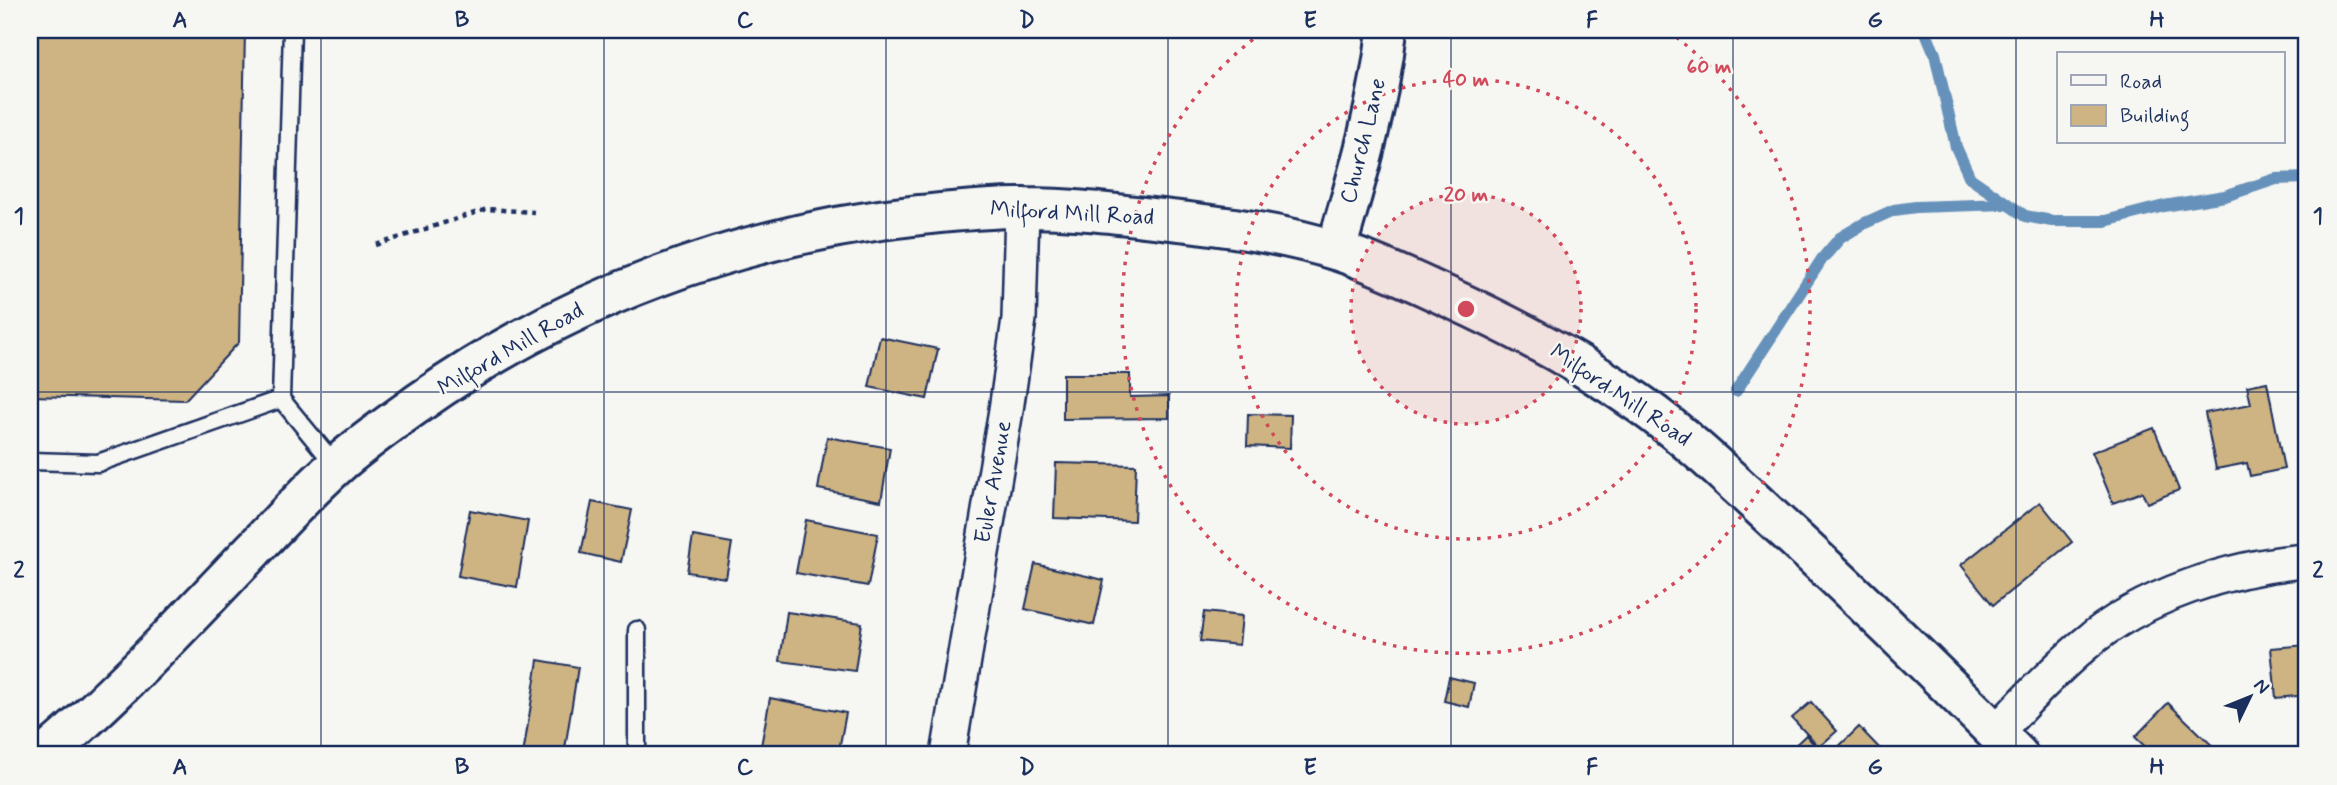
<svg xmlns="http://www.w3.org/2000/svg" width="2337" height="785" font-family="Mynerve,sans-serif">
<rect width="100%" height="100%" fill="#f6f6f2"/>
<filter id="ink" filterUnits="userSpaceOnUse"><feTurbulence type="fractalNoise" baseFrequency=".0143" numOctaves="2"/><feDisplacementMap in="SourceGraphic" scale="14" xChannelSelector="R" yChannelSelector="G"/><feConvolveMatrix kernelMatrix="1 2 1 2 8 2 1 2 1" color-interpolation-filters="sRGB"/></filter>
<g filter="url(#ink)">
<g fill="none" stroke-linecap="round" stroke-linejoin="round">
<!-- stream -->
<g stroke="#6691ba" stroke-width="12">
<path d="M1925 30 1935 54 1956 147 1970 178 2025 216 2052 221H2105L2164 206 2225 196 2276 179 2307 178"/>
<path d="M1736 391 1822 259 1840 238 1865 223 1894 210 1916 207 2006 204"/>
</g>
</g>
<!-- building -->
<g fill="#ceb383" stroke="#1b2f5e" stroke-width="2">
<path d="M30 30H245L239 342 185 400 30 396Z"/>
<path d="M880 337 938 349 927 399 869 387Z"/>
<path d="M1063 374H1130V397L1169 396V418L1063 419Z"/>
<path d="M2267 382 2284 469 2250 476 2247 463 2216 469 2205 413 2251 404 2247 386Z"/>
<path d="M1248 414 1291 415 1290 448 1247 446Z"/>
<path d="M2154 428 2179 490 2147 503 2142 492 2113 503 2092 452Z"/>
<path d="M827 437 890 448 881 501 818 489Z"/>
<path d="M1056 463 1136 465 1134 521 1054 518Z"/>
<path d="M592 502 632 510 621 562 581 553Z"/>
<path d="M2040 502 2072 542 1993 605 1961 565Z"/>
<path d="M470 510 528 521 517 587 458 576Z"/>
<path d="M806 520 878 534 868 586 796 573Z"/>
<path d="M693 536 732 543 726 578 687 572Z"/>
<path d="M1035 564 1104 580 1094 625 1025 609Z"/>
<path d="M787 612 862 623 855 671 780 661Z"/>
<path d="M1204 612 1242 616 1239 645 1200 641Z"/>
<path d="M2307 645V695L2276 698 2271 648Z"/>
<path d="M538 660 578 667 564 755H523Z"/>
<path d="M1449 677 1474 683 1469 707 1444 701Z"/>
<path d="M770 698 846 713 838 755H812L761 746Z"/>
<path d="M1811 702 1837 731 1819 747 1792 718Z"/>
<path d="M2168 703 2222 755H2154L2135 737Z"/>
<path d="M1859 727 1886 755H1830Z"/>
<path d="M1806 735 1819 750 1813 755H1795L1790 750Z"/>
</g>
<g fill="none" stroke-linecap="round" stroke-linejoin="round">
<!-- service casing -->
<g stroke="#1b2f5e" stroke-width="21">
<g id="service">
<path d="M292 30 281 399 336 466"/>
<path d="M30 461 98 463 281 399"/>
<path d="M637 630V755"/>
</g>
</g>
<!-- minor casing -->
<g stroke="#1b2f5e" stroke-width="38">
<g id="minor">
<path d="M1996 733C2024 702 2052 672 2084 645 2141 596 2233 566 2307 561"/>
<path d="M948 755 1006 410 1019 319 1022 208"/>
</g>
</g>
<!-- tertiary casing -->
<g stroke="#1b2f5e" stroke-width="44">
<path id="tertiary" d="M1336 250C1357 178 1379 105 1387 30"/>
</g>
<!-- secondary casing -->
<g stroke="#1b2f5e" stroke-width="44">
<path id="secondary" d="M45 755C119 693 186 620 253 550 280 522 307 492 336 466 362 443 392 422 420 402 568 298 740 234 920 215 954 212 990 207 1025 208 1068 208 1111 213 1153 218 1214 225 1279 232 1338 251 1375 263 1411 280 1446 296 1514 327 1579 361 1640 404 1691 440 1736 485 1782 527 1863 601 1941 678 2018 755"/>
</g>
<!-- path -->
<path stroke="#1b2f5e" stroke-width="4.5" stroke-dasharray="5 5" stroke-linecap="butt" d="M376 245 487 209 534 212"/>
<!-- service -->
<use href="#service" stroke="#f6f6f2" stroke-width="16"/>
<!-- minor -->
<use href="#minor" stroke="#f6f6f2" stroke-width="33"/>
<!-- tertiary -->
<use href="#tertiary" stroke="#f6f6f2" stroke-width="38"/>
<!-- secondary -->
<use href="#secondary" stroke="#f6f6f2" stroke-width="38"/>
</g>
</g>
<!-- grid -->
<path fill="none" stroke="#1b2f5e" stroke-width="2" stroke-opacity="0.55" d="M321 30V755M604 30V755M886 30V755M1168 30V755M1451 30V755M1733 30V755M2016 30V755M30 392H2307"/>
<!-- distance rings -->
<circle cx="1466" cy="309" r="115" fill="#d1495b" fill-opacity=".12"/>
<g fill="none" stroke="#d1495b" stroke-width="3.5" stroke-dasharray="3.5 7">
<circle cx="1466" cy="309" r="115"/>
<circle cx="1466" cy="309" r="230"/>
<path d="M1668 31A344 344 0 1 1 1264 31"/>
</g>
<g text-anchor="middle" dominant-baseline="central" stroke-width="5" stroke-linejoin="round" paint-order="stroke">
<!-- street labels -->
<g font-size="23" fill="#1b2f5e" stroke="#f6f6f2">
<text transform="translate(1364 141) rotate(-76)">Church Lane</text>
<text transform="translate(1072 214) rotate(3)">Milford Mill Road</text>
<text transform="translate(511 350) rotate(-30)">Milford Mill Road</text>
<text transform="translate(1620 396) rotate(34)">Milford Mill Road</text>
<text transform="translate(994 482) rotate(-80)">Euler Avenue</text>
</g>
</g>
<circle cx="1466" cy="309" r="10" fill="#d1495b" stroke="#f6f6f2" stroke-width="3.5"/>
<g font-size="21" text-anchor="middle" font-weight="bold" fill="#d1495b" stroke="#f6f6f2" stroke-width="5" stroke-linejoin="round" paint-order="stroke">
<text x="1709" y="73">60 m</text>
<text x="1466" y="86">40 m</text>
<text x="1466" y="201">20 m</text>
</g>
<!-- margin -->
<rect width="2337" height="785" fill="none" stroke="#f6f6f2" stroke-width="77"/>
<!-- legend -->
<rect x="2057" y="52" width="228" height="91" fill="#f6f6f2" stroke="#9ea6b7" stroke-width="2"/>
<rect x="2071" y="75" width="35" height="10" fill="#f6f6f2" stroke="#9ea6b7" stroke-width="2"/>
<text x="2120" y="88" font-size="21" fill="#1b2f5e">Road</text>
<rect x="2071" y="105" width="35" height="21" fill="#ceb383" stroke="#9ea6b7" stroke-width="2"/>
<text x="2120" y="122" font-size="21" fill="#1b2f5e">Building</text>
<!-- north arrow -->
<g transform="translate(2250 697) rotate(47)" stroke="#f6f6f2" stroke-width="5" paint-order="stroke">
<path d="M0-5L12 26L0 18L-12 26Z" fill="#1b2f5e"/>
<text y="-10" font-size="19" font-weight="bold" text-anchor="middle" fill="#1b2f5e">N</text>
</g>
<rect x="38" y="38" width="2260" height="708" fill="none" stroke="#1b2f5e" stroke-width="2.5"/>
<g font-size="23" text-anchor="middle" font-weight="bold" fill="#1b2f5e">
<text x="180" y="27">A</text>
<text x="462" y="27">B</text>
<text x="745" y="27">C</text>
<text x="1027" y="27">D</text>
<text x="1310" y="27">E</text>
<text x="1592" y="27">F</text>
<text x="1875" y="27">G</text>
<text x="2157" y="27">H</text>
<text x="19" y="223">1</text>
<text x="2318" y="223">1</text>
<text x="19" y="577">2</text>
<text x="2318" y="577">2</text>
<text x="180" y="774">A</text>
<text x="462" y="774">B</text>
<text x="745" y="774">C</text>
<text x="1027" y="774">D</text>
<text x="1310" y="774">E</text>
<text x="1592" y="774">F</text>
<text x="1875" y="774">G</text>
<text x="2157" y="774">H</text>
</g>
</svg>
